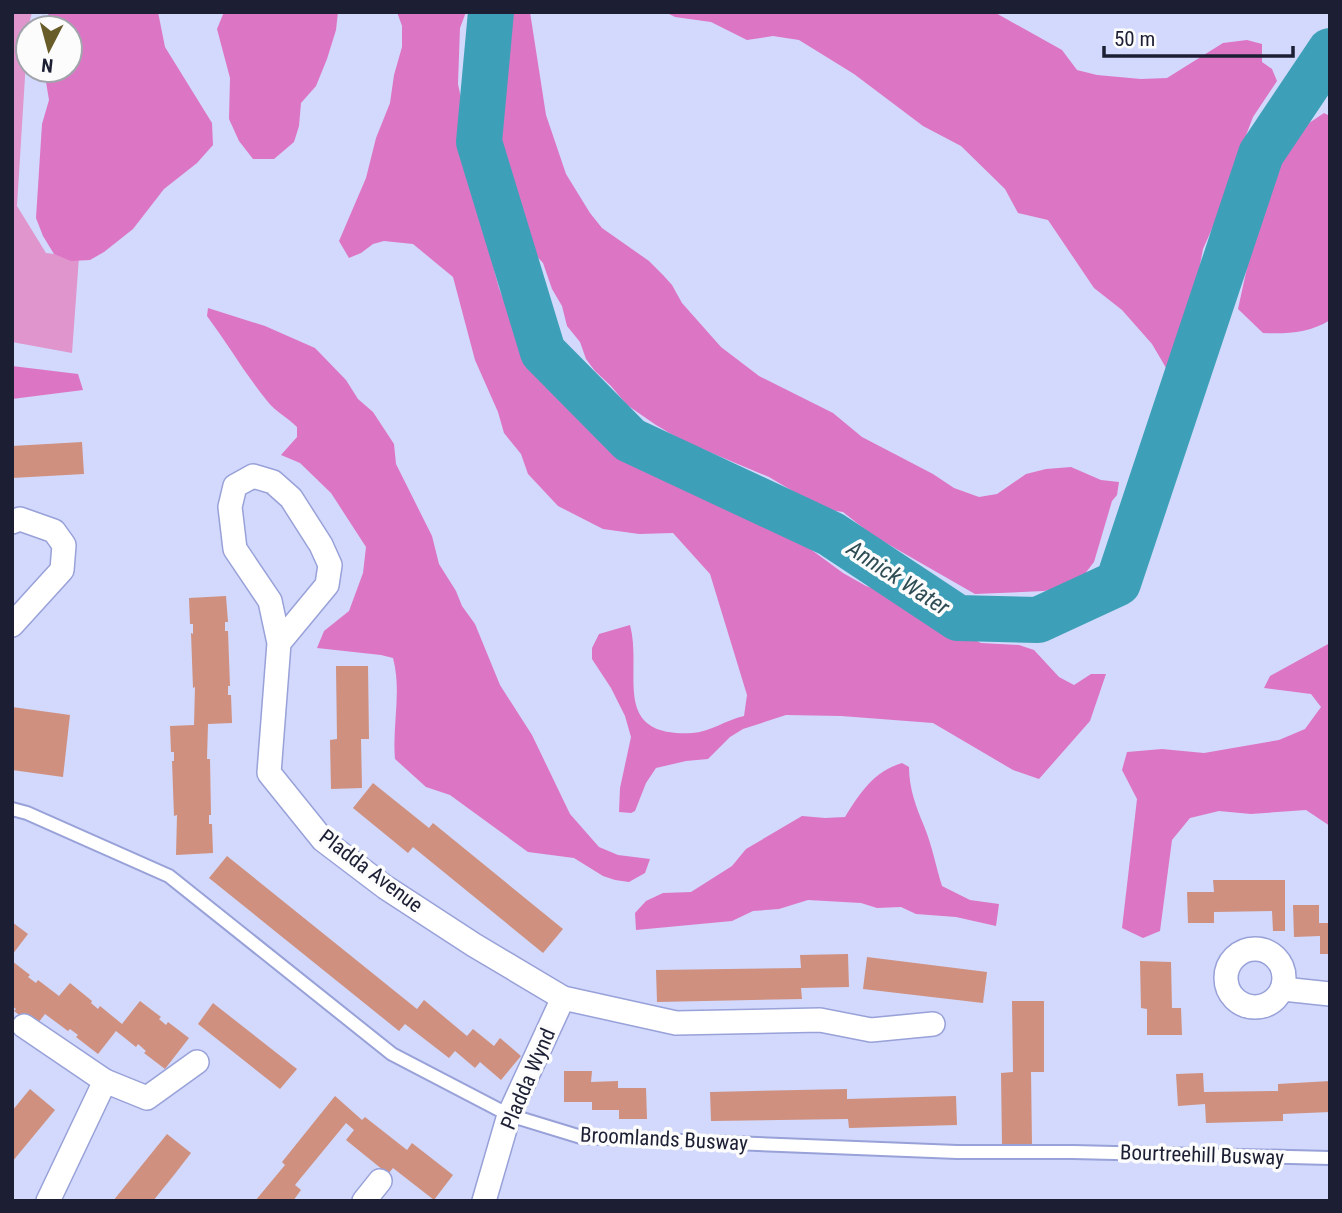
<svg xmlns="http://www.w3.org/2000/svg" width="1342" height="1213" font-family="'Roboto Condensed',sans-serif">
<rect width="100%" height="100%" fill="#d2d9fc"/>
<!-- green -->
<path fill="#e095cd" d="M12 12H32L28 28 17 206 46 253 79 257 72 353 12 342Z"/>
<!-- forest -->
<g fill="#dd75c5">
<path d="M49 12H158L165 47 212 123 213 145 197 163 164 189 133 229 104 252 90 260 71 261 54 254 43 236 36 218 42 124 49 100 44 70H70V28H45Z"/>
<path d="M224 12H338L336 30 327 59 316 86 301 103 299 126 294 142 274 159H253L239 141 229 119 230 78 217 29Z"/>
<path d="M397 12H466L460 28 458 84 463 108 461 140 480 217 499 288 519 340 557 388 566 406 590 427 610 438 632 455 652 462 668 474 692 485 715 503 740 511 794 537 843 573 866 586 901 598 922 614 981 643 1019 645 1034 650 1059 677 1074 685 1091 674H1106L1090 721 1039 779 1013 770 933 723 841 716 786 715 743 729 730 737 708 759 686 761 656 768 646 783 635 811 631 813 619 812 620 788 631 737 625 716 611 688 592 659V648L599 634 630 625C643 673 609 737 692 733 710 732 726 720 744 716L747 695 710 574 673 533 639 534 603 529 558 506 528 474 521 454 504 433 498 412 475 360 453 277 413 244 384 241 373 244 361 253 349 258 339 241 366 178 376 138 390 103 394 75 402 47V26Z"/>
<path d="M498 12H530L546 115 566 174 590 213 602 228 649 261 663 275 672 285 682 303 721 347 759 376 833 413 862 437 933 474 954 488 979 497 997 494 1026 474 1046 469 1071 467 1101 480 1119 482 1117 495 1112 501 1094 562 1084 575 1063 588 1044 591 975 594 872 535 843 512 823 509 769 477 683 441 656 425 627 405 611 386 595 371 586 359 580 342 567 326 562 306 552 289 543 263 517 235 507 158 502 147 496 110V24Z"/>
<path d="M665 12H994L1062 50 1077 70 1097 75 1141 79 1167 78 1223 43 1247 40 1262 44V62L1272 69 1277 81 1253 117 1237 159 1228 193 1203 249 1195 292 1184 318 1181 344 1169 373 1152 344 1122 310 1094 288 1048 220 1018 213 1005 189 961 146 923 126 854 74 799 40 773 36 747 40 711 22 675 17Z"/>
<path d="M1324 113 1330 116V320C1310 333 1286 334 1263 333L1238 309 1253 240 1256 211 1270 181 1306 125Z"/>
<path d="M208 308 265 326 315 348 346 380 358 399 373 412 394 444 396 464 432 536 439 564 456 591 462 606 475 624 500 685 532 735 570 814 599 847 618 855 650 859 645 873 629 882 615 880 603 876 574 858 528 852 450 795 426 787 395 759C392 725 402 692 393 658L381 655 317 648 324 631 349 611 363 573 366 547 331 493 300 463 281 455 297 437V427C288 418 275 411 268 402 245 374 228 344 207 316Z"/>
<path d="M12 366 78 374 83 390 12 399Z"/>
<path d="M1330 643V826L1306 810 1251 814 1219 811 1190 818 1172 840 1160 931 1143 938 1122 928 1137 799 1122 770 1127 752 1162 749 1204 753 1279 740 1305 729 1321 707 1311 694 1264 688 1270 676Z"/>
<path d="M902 763 909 767C909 788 916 807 924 826 932 845 936 867 942 886L970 900 999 904 996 926 956 917 916 914 901 907 877 908 861 903 808 900 779 909 753 911 732 921 636 930 635 913 646 901 663 893 691 892 732 866 746 849 802 816 825 818 845 817C860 793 874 771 902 763Z"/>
</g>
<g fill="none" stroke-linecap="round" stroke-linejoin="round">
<!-- river -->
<path stroke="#3ea0b8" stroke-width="46" d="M491 12 479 142 543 352 630 440 831 534 958 618 1038 620 1118 583 1261 154 1330 51"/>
</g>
<!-- building -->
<g fill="#cf907f">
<path d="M82 442 84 474 12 478V446Z"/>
<path d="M226 596 228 622H225V631H228L230 686H228V695H231L232 723 208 724 207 759H210L211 815H209V824H212L213 853 176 855 177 815 174 816 172 761H174V752H171L170 726 194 725 195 687 193 688 191 633 193 634V624H190L189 598Z"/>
<path d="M336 666H368L369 739H361L362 788 331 789 330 740 337 739Z"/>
<path d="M12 707 70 715 63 777 12 770Z"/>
<path d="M373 783 429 828 433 823 563 929 543 953 413 847 408 853 353 808Z"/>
<path d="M227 856 417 1009 424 1000 467 1036 473 1029 494 1046 500 1038 521 1056 501 1080 480 1062 475 1068 455 1051 449 1058 405 1024 399 1031 209 878Z"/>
<path d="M1213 880H1285V931H1273L1272 911 1214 912V923H1188L1187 892H1214Z"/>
<path d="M1293 905H1319V923H1330V954H1320V936L1294 937Z"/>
<path d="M12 922 28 934 12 955Z"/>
<path d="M848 954 849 987 801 988 802 999 657 1002 656 970 801 968 800 955Z"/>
<path d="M867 957 987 972 983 1003 863 989Z"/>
<path d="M12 961 30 975 28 977 36 983 38 980 59 996 70 983 92 1001 91 1003 98 1009 100 1006 122 1024 140 1001 161 1017 159 1019 166 1025 168 1022 189 1038 165 1069 144 1053 146 1051 138 1044 136 1047 116 1031 98 1054 76 1037 78 1035 70 1029 68 1031 45 1014 35 1027 14 1011 16 1009 12 1006Z"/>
<path d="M1140 961 1171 962 1172 1008H1181L1182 1035H1147V1009L1141 1008Z"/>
<path d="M1012 1001H1044V1072H1031L1032 1145H1002L1001 1073 1013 1072Z"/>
<path d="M213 1003 297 1069 280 1089 198 1024Z"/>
<path d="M564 1071H592L591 1082 618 1081V1088H646L647 1119H619V1110H592V1102H564Z"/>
<path d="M1203 1073 1204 1092 1278 1091V1084L1330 1081V1112L1283 1114V1121L1206 1123 1205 1104 1178 1106 1176 1074Z"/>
<path d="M30 1089 55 1110 12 1162V1111Z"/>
<path d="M847 1089V1099L956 1096 957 1125 849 1128 848 1119 711 1121 710 1092Z"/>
<path d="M335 1096 362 1120 365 1117 407 1150 412 1143 453 1175 434 1200 393 1168 388 1174 346 1140 354 1130 346 1123 295 1185 301 1190 293 1201H255L285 1165 282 1162Z"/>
<path d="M167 1134 191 1153 174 1175 153 1201H113Z"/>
</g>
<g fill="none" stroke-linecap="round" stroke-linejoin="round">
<!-- lane casing -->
<g stroke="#98a1d8" stroke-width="16">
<path id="lane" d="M12 809 27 813 169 876 392 1054 509 1115 581 1137 957 1152H1073L1330 1158"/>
</g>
<!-- street casing -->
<g stroke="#98a1d8" stroke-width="26">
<g id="street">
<path d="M12 522 20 519 54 531 64 545 62 570 12 625"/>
<path d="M279 643 270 601 235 549 230 507 235 486 253 476 273 482 291 498 321 545 330 565 327 585 279 643 269 773 323 840 385 887 474 945 563 998 676 1023 820 1020 871 1030 933 1024"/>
<circle cx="1255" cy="978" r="29"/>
<path d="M1283 989 1330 994"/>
<path d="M24 1026 105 1081 147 1098 197 1062"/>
<path d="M48 1201 105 1081"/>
<path d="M364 1201 380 1181"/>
<path d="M484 1201 509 1115 563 998"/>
</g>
</g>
<!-- lane -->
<use href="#lane" stroke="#fff" stroke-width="12"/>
<!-- street -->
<use href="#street" stroke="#fff" stroke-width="23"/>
</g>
<g text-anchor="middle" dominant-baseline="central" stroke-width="7" stroke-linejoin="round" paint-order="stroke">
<!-- street labels -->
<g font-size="21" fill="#1c1f34" stroke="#fcfcfc">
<text transform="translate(371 871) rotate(37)">Pladda Avenue</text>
<text transform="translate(528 1079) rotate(-67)">Pladda Wynd</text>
<text transform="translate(664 1139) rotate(3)">Broomlands Busway</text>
<text transform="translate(1202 1155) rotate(2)">Bourtreehill Busway</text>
</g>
<!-- water labels -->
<g font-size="23" font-style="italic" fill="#2e4c54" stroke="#fcfcfc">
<text transform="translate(898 578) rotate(33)">Annick Water</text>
</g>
</g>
<!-- border -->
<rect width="1342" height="1213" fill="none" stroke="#1c1f34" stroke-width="28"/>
<!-- north arrow -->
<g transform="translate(49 49) rotate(186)"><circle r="33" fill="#fcfcfc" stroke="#a2a4ac" stroke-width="2"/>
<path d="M0-5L12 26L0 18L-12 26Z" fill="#685c29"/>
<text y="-10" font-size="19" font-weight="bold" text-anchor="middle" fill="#1c1f34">N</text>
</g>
<!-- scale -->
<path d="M1104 46v10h189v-10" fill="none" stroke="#1c1f34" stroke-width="3.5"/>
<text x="1114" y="46" font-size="21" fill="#1c1f34" stroke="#fcfcfc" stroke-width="5" paint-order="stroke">50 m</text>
</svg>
